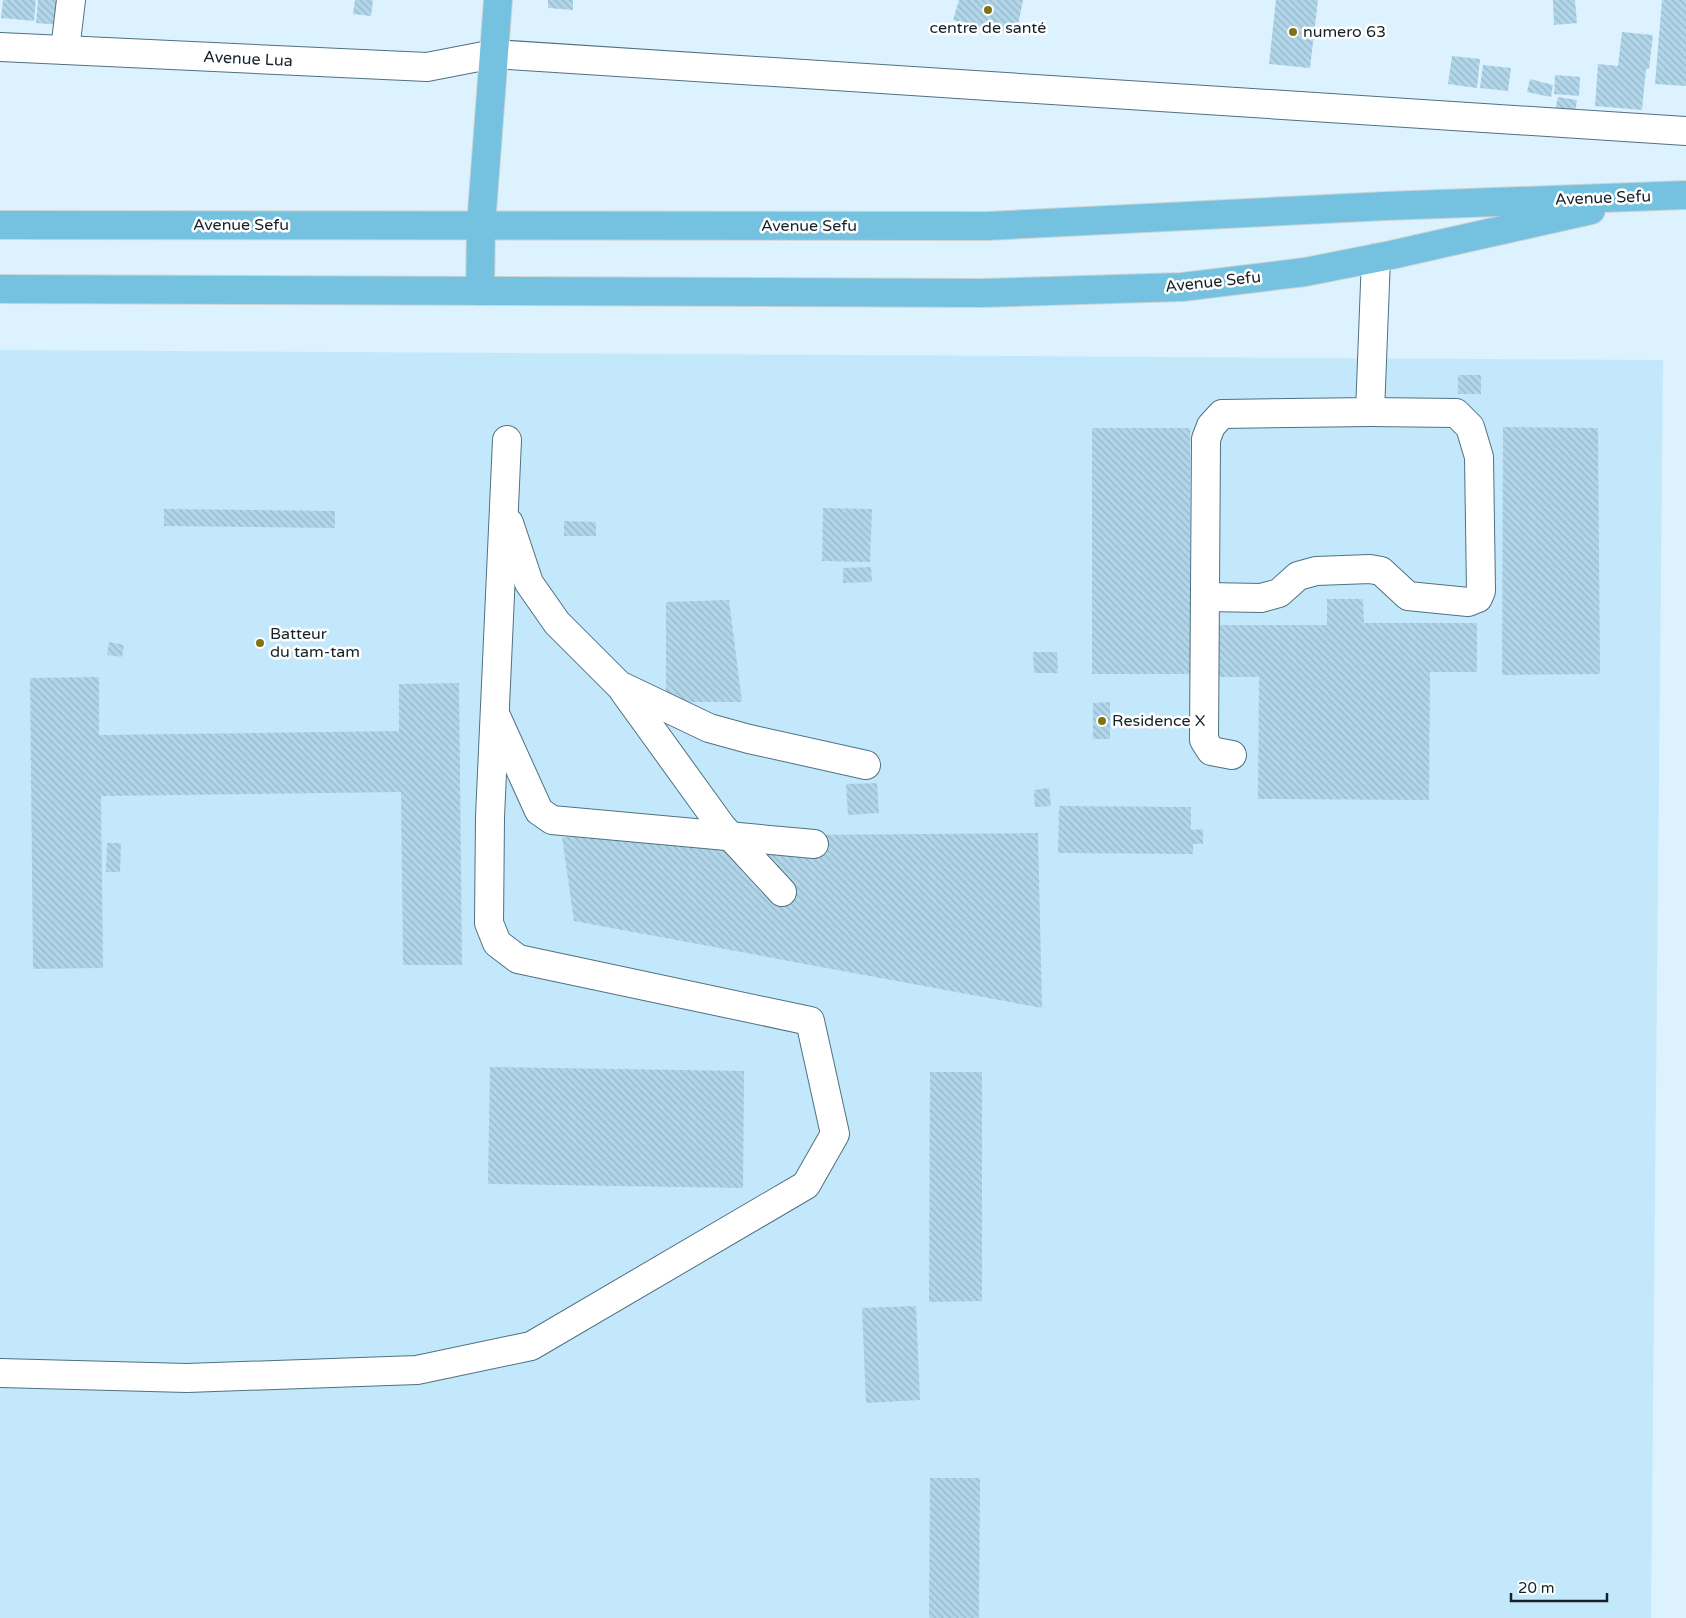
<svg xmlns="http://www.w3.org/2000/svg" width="1686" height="1618" font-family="'Varela Round',sans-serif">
<defs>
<pattern id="building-back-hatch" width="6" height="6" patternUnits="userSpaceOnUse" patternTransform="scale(1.25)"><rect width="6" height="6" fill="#b1d5e9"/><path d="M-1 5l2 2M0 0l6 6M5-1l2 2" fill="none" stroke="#97b7c8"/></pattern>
</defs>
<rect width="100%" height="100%" fill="#dcf2fe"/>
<!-- built -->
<path fill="#c4e8fb" d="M0 350 1663 360 1651 1618H0Z"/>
<!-- building -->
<g fill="url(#building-back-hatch)">
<path d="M3 0H36L34 21 1 18Z"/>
<path d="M38 0H63L61 25 36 23Z"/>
<path d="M355 0H373L371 16 353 14Z"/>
<path d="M548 0H573V10L548 8Z"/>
<path d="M959 0H1023L1016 36 953 20Z"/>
<path d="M1276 0H1318L1310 68 1269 64Z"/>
<path d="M1553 0H1575L1577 23 1554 25Z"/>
<path d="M1662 0H1686V86L1655 84Z"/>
<path d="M1622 32 1653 35 1649 69H1646L1642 110 1595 106 1598 64 1618 66Z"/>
<path d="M1452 56 1480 59 1477 88 1448 84Z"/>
<path d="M1483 65 1511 68 1508 91 1480 88Z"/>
<path d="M1555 75 1580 77 1579 96 1554 94Z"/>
<path d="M1530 79 1553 85 1551 97 1527 92Z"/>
<path d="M1558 97 1577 100 1575 114 1555 111Z"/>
<rect x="1458" y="375" width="23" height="19"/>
<path d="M1503 427 1598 428 1600 674 1502 675Z"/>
<rect x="1092" y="428" width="98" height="246"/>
<path d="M823 508 872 509 870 562 822 561Z"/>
<path d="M164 509 335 511V528L164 526Z"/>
<path d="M564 521 596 522V536H564Z"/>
<path d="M871 567 872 582 843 583V568Z"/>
<path d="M1327 599H1363L1364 623H1477V672H1430L1429 800 1258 799 1259 677H1218V625H1327Z"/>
<path d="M729 600 742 702H666V602Z"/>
<path d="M109 642 124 645 122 657 107 655Z"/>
<path d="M1033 652H1057L1058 673H1034Z"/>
<path d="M99 677V735L399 731V684L459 683 462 965H403L401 792 101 796 103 968 33 969 30 678Z"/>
<path d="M1110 702V739H1093V703Z"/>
<path d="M877 783 879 813 848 815 846 784Z"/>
<path d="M1049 788 1051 806 1035 807 1034 790Z"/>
<path d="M1059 806 1191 807V830L1203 829V844H1193V854L1058 853Z"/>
<path d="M1038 833 1042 1008 574 921 562 837Z"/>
<path d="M107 843H121L120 872H106Z"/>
<path d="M490 1067 744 1071 743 1188 488 1184Z"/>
<path d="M930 1072H982V1301L929 1302Z"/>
<path d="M916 1306 920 1400 866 1403 862 1308Z"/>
<path d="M930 1478H980L979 1618H929Z"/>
</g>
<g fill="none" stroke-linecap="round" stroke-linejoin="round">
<!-- minor casing -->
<g stroke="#4f7182" stroke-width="30">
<g id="minor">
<path d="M0 47 427 67 494 54 1686 131"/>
<path d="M65 50 71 0"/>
<path d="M509 523 529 583 557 623 619 685 709 728 749 739 866 765"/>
<path d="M1207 597 1261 598 1279 593 1298 576 1316 571 1370 569 1381 571 1408 596 1468 602 1478 598 1481 591 1479 457 1470 427 1456 413 1370 412"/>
<path d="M623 690 722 827 782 892"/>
<path d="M496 716 539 811 552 820 814 844"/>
<path d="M1232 755 1211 751 1204 740 1206 439 1211 426 1222 414 1370 412 1376 258"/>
<path d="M0 1373 187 1378 417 1370 531 1346 806 1185 835 1134 810 1021 518 959 497 943 489 923 490 817 507 440"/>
</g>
</g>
<!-- major casing -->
<g stroke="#d0d3d4" stroke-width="30">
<g id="major">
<path d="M0 225 987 226 1386 206 1686 195"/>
<path d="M0 289 981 293 1182 287 1305 272 1391 255 1591 210"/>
<path d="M480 291 481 225 498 0"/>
</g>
</g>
<!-- minor -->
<use href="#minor" stroke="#fff" stroke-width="28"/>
<!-- major -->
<use href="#major" stroke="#74c2e0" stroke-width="28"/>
</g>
<!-- markers -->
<g fill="#817314" stroke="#fff" stroke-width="2">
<circle cx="988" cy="10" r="5"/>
<circle cx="1293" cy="32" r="5"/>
<circle cx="260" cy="643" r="5"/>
<circle cx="1102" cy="721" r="5"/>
</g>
<g text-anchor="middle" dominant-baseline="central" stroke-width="5" stroke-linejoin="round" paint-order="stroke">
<!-- poi labels -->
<g font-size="16" fill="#14222a" stroke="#fff" text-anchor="start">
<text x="988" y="28" text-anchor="middle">centre de santé</text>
<text x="1303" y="32">numero 63</text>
<text x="270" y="634">Batteur<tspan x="270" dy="18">du tam-tam</tspan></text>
<text x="1112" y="721">Residence X</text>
</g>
<!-- street labels -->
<g font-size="16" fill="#14222a" stroke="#fff">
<text transform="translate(248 59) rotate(3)">Avenue Lua</text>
<text transform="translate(1603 198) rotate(-2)">Avenue Sefu</text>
<text x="241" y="225">Avenue Sefu</text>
<text x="809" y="226">Avenue Sefu</text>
<text transform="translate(1213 282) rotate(-6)">Avenue Sefu</text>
</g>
</g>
<!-- scale -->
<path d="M1511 1593v8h96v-8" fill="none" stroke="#14222a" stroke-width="2.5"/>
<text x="1518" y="1593" font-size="15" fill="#14222a" stroke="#ffffff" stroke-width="4" paint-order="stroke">20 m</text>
</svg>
